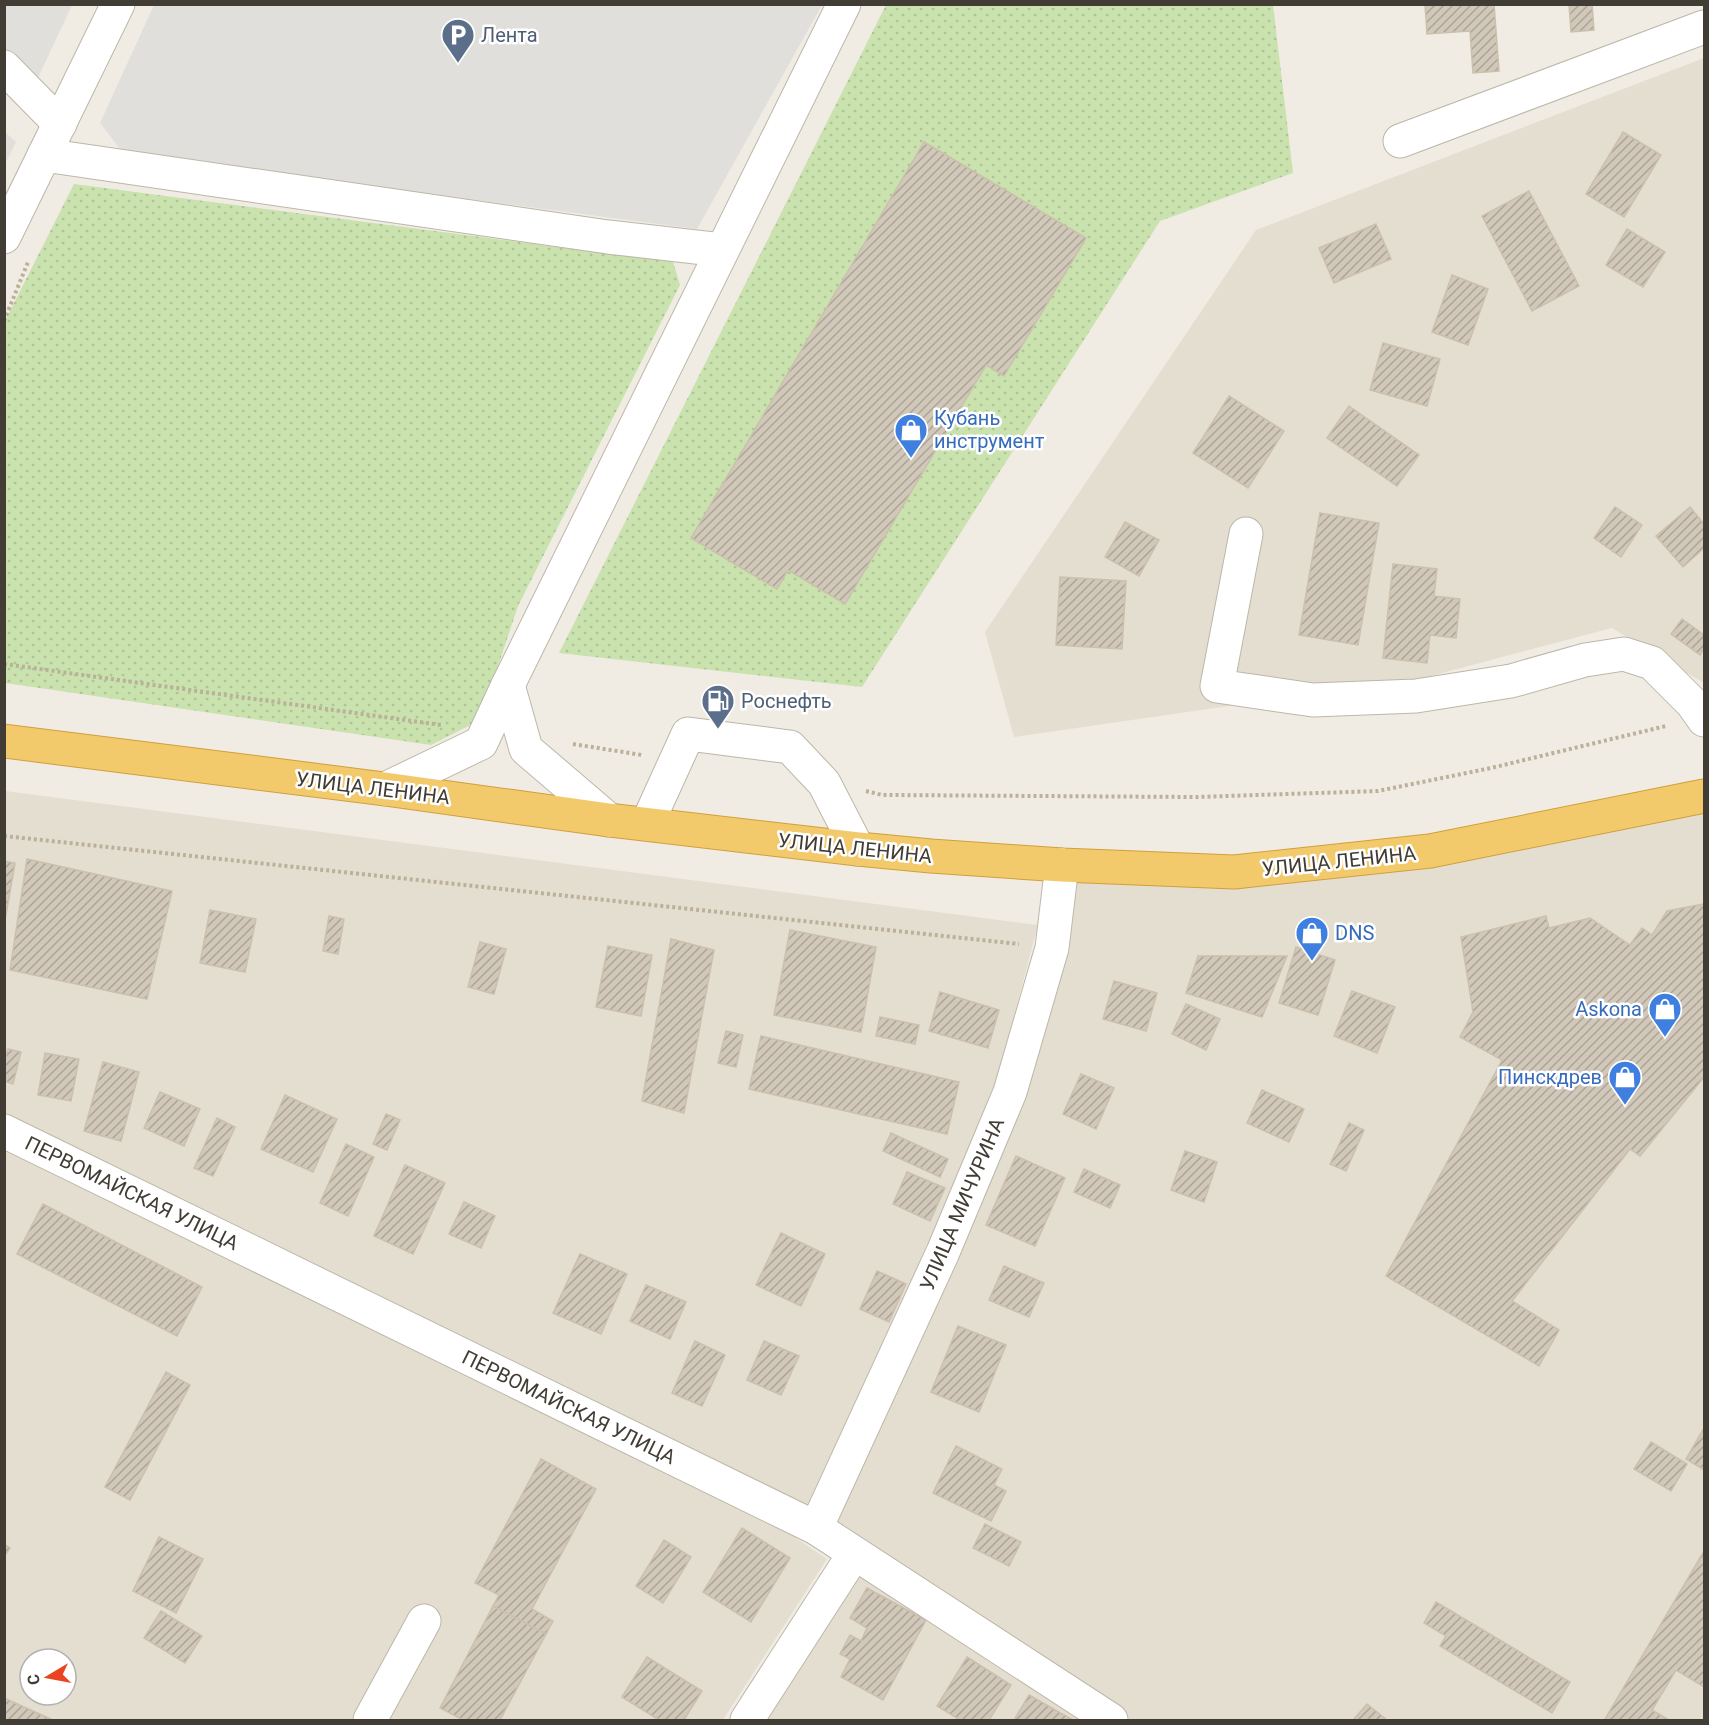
<svg xmlns="http://www.w3.org/2000/svg" width="1709" height="1725" font-family="Roboto,sans-serif">
<defs>
<pattern id="green-dots" width="8" height="8" patternUnits="userSpaceOnUse" patternTransform="scale(1.5)"><rect width="8" height="8" fill="#c9e2ae"/><path d="M2 2h.1M6 6h.1" fill="none" stroke="#aec396" stroke-width="1.8" stroke-linecap="round"/></pattern>
<pattern id="building-hatch" width="6" height="6" patternUnits="userSpaceOnUse" patternTransform="scale(1.5)"><rect width="6" height="6" fill="#d1c8b9"/><path d="M-1 1l2-2M0 6l6-6M5 7l2-2" fill="none" stroke="#aba497"/></pattern>
</defs>
<rect width="100%" height="100%" fill="#f0ece3"/>
<!-- residential -->
<g fill="#e4ded1" fill-rule="evenodd">
<path d="M1704 58V683L1612 628 1423 678 1014 737 985 632 1256 230Z"/>
<path d="M5 791 1038 925 999 1073 925 1252 809 1505 796 1538 827 1559 723 1720H5ZM30 1659H66V1695H30Z"/>
<path d="M1704 796V1720H747L854 1555 816 1528 1010 1092 1062 865 1234 872Z"/>
</g>
<!-- green -->
<g fill="url(#green-dots)">
<path d="M886 5H1273L1293 173 1160 221 862 687 559 653Z"/>
<path d="M74 184 673 262 680 285 518 606 480 720 431 745 5 683 4 323Z"/>
</g>
<!-- parking -->
<g fill="#e1dfdb">
<path d="M4 5H72L29 97 5 81Z"/>
<path d="M154 5H822L697 229 124 154 100 123Z"/>
<path d="M5 132 16 142 5 164Z"/>
</g>
<!-- building -->
<g fill="url(#building-hatch)" stroke="#cbc0ad" stroke-width="1.5">
<path d="M1425 4H1494L1499 71 1473 73 1470 31 1427 34Z"/>
<path d="M1569 4H1592L1594 30 1571 32Z"/>
<path d="M1623 132 1661 155 1624 217 1586 194Z"/>
<path d="M924 142 1086 238 1004 376 986 365 845 604 788 570 777 589 691 538Z"/>
<path d="M1529 191 1579 286 1532 311 1482 216Z"/>
<path d="M1376 224 1391 259 1334 283 1319 248Z"/>
<path d="M1627 229 1665 252 1643 287 1606 265Z"/>
<path d="M1452 275 1488 289 1468 345 1432 332Z"/>
<path d="M1383 343 1440 359 1427 406 1370 390Z"/>
<path d="M1229 396 1284 431 1248 488 1193 453Z"/>
<path d="M1349 406 1419 455 1397 486 1327 438Z"/>
<path d="M1615 507 1642 525 1621 557 1594 538Z"/>
<path d="M1690 507 1704 524V548L1683 567 1656 536Z"/>
<path d="M1320 513 1379 523 1358 645 1299 635Z"/>
<path d="M1125 522 1159 540 1139 576 1105 557Z"/>
<path d="M1393 564 1437 569 1434 596 1460 599 1456 638 1430 635 1427 663 1383 658Z"/>
<path d="M1060 577 1126 581 1122 649 1056 645Z"/>
<path d="M1682 619 1704 635V648L1700 655 1671 634Z"/>
<path d="M27 859 172 891 147 999 10 970Z"/>
<path d="M4 861 15 863 4 926Z"/>
<path d="M1704 904V1077L1640 1156 1630 1149 1512 1301 1559 1330 1539 1366 1386 1276 1502 1060 1460 1037 1473 1012 1461 937 1546 916 1549 928 1590 918 1630 945 1642 928 1652 935 1667 911Z"/>
<path d="M210 910 256 919 245 972 200 963Z"/>
<path d="M329 916 344 919 338 954 323 951Z"/>
<path d="M790 930 876 947 861 1032 774 1015Z"/>
<path d="M671 939 714 950 684 1113 642 1101Z"/>
<path d="M480 942 506 949 494 994 468 987Z"/>
<path d="M608 946 652 955 641 1016 596 1007Z"/>
<path d="M1296 947 1335 960 1318 1015 1279 1003Z"/>
<path d="M1198 956H1287L1262 1017 1186 993Z"/>
<path d="M1114 981 1157 993 1146 1031 1103 1019Z"/>
<path d="M1352 991 1395 1007 1377 1053 1334 1036Z"/>
<path d="M940 992 999 1010 988 1048 929 1031Z"/>
<path d="M1186 1004 1220 1019 1206 1050 1172 1034Z"/>
<path d="M880 1017 919 1025 915 1044 876 1036Z"/>
<path d="M726 1031 743 1035 736 1067 718 1063Z"/>
<path d="M761 1036 959 1082 947 1134 749 1089Z"/>
<path d="M8 1049 21 1052 13 1084 4 1081V1061Z"/>
<path d="M45 1053 79 1059 71 1101 38 1095Z"/>
<path d="M103 1062 139 1072 121 1141 84 1131Z"/>
<path d="M1081 1074 1114 1088 1096 1129 1063 1114Z"/>
<path d="M1262 1090 1304 1109 1289 1142 1247 1123Z"/>
<path d="M160 1092 200 1109 184 1146 144 1128Z"/>
<path d="M285 1095 337 1119 313 1172 261 1149Z"/>
<path d="M386 1114 400 1120 387 1150 373 1144Z"/>
<path d="M217 1118 235 1127 213 1176 194 1168Z"/>
<path d="M1349 1123 1364 1130 1346 1171 1330 1164Z"/>
<path d="M891 1133 948 1159 940 1177 883 1151Z"/>
<path d="M346 1144 374 1157 348 1216 320 1203Z"/>
<path d="M1185 1151 1217 1162 1204 1202 1171 1190Z"/>
<path d="M1016 1156 1065 1178 1035 1246 986 1225Z"/>
<path d="M405 1165 445 1183 413 1254 374 1236Z"/>
<path d="M1084 1169 1120 1185 1110 1208 1074 1192Z"/>
<path d="M907 1172 945 1188 930 1221 893 1204Z"/>
<path d="M464 1202 495 1216 481 1248 449 1234Z"/>
<path d="M43 1204 202 1287 177 1336 17 1254Z"/>
<path d="M781 1233 825 1254 801 1306 756 1285Z"/>
<path d="M580 1254 627 1274 601 1334 553 1313Z"/>
<path d="M1004 1266 1044 1283 1029 1317 989 1300Z"/>
<path d="M877 1271 906 1284 889 1322 860 1309Z"/>
<path d="M646 1285 686 1302 670 1339 630 1321Z"/>
<path d="M958 1326 1006 1345 979 1412 931 1392Z"/>
<path d="M695 1341 725 1355 702 1406 672 1393Z"/>
<path d="M764 1341 799 1356 781 1395 747 1380Z"/>
<path d="M166 1372 190 1385 130 1500 105 1487Z"/>
<path d="M1704 1428V1470L1686 1459Z"/>
<path d="M1651 1442 1687 1464 1671 1491 1634 1469Z"/>
<path d="M956 1446 1002 1469 994 1485 1006 1491 991 1521 933 1493Z"/>
<path d="M541 1459 596 1489 532 1609 553 1621 546 1634 493 1606 499 1595 475 1583Z"/>
<path d="M985 1524 1021 1542 1009 1566 973 1548Z"/>
<path d="M742 1528 790 1558 751 1622 703 1592Z"/>
<path d="M159 1537 203 1559 176 1613 133 1591Z"/>
<path d="M664 1540 691 1557 663 1603 636 1586Z"/>
<path d="M4 1544 10 1548 4 1557Z"/>
<path d="M1704 1551V1687L1676 1670 1652 1710 1669 1720H1608L1605 1719Z"/>
<path d="M867 1588 926 1620 883 1700 841 1677 850 1659 840 1654 850 1635 861 1641 867 1628 850 1618Z"/>
<path d="M1436 1602 1570 1682 1552 1713 1440 1646 1446 1636 1424 1623Z"/>
<path d="M493 1606 546 1634 500 1720H463L440 1708Z"/>
<path d="M161 1611 202 1636 185 1663 144 1638Z"/>
<path d="M647 1657 702 1691 684 1720H659L622 1697Z"/>
<path d="M967 1657 1011 1685 989 1720H960L937 1706Z"/>
<path d="M1029 1695 1073 1720H1014Z"/>
<path d="M4 1698 53 1720H4Z"/>
<path d="M1367 1704 1387 1720H1353Z"/>
</g>
<g fill="none" stroke-linecap="round" stroke-linejoin="round">
<!-- minor casing -->
<g stroke="#bdb7a9" stroke-width="35">
<g id="minor">
<path d="M4 67 60 124"/>
<path d="M1400 141 1704 27"/>
<path d="M44 155 608 237 722 250"/>
<path d="M4 237 118 4"/>
<path d="M1246 534 1217 686 1313 700 1416 696 1511 681 1585 660 1624 654 1652 663 1692 703 1704 720"/>
<path d="M508 685 526 749 609 820"/>
<path d="M385 789 481 743 508 685 844 4"/>
<path d="M647 824 688 734 790 747 824 783 858 849"/>
<path d="M4 1131 816 1528 1111 1720"/>
<path d="M816 1528 943 1252 1010 1092 1052 948 1062 865"/>
<path d="M370 1720 424 1621"/>
<path d="M747 1720 854 1554"/>
</g>
</g>
<!-- highway casing -->
<g stroke="#d19f3c" stroke-width="35">
<path id="highway" d="M4 741 385 789 609 820 858 849 931 856 1062 865 1234 872 1430 851 1704 796"/>
</g>
<!-- path -->
<g stroke="#bbb099" stroke-width="4" stroke-dasharray="3 3" stroke-linecap="butt">
<path d="M4 321 28 262"/>
<path d="M4 664 441 725"/>
<path d="M573 744 642 755"/>
<path d="M866 791 882 795 1197 797 1378 791 1491 768 1666 726"/>
<path d="M4 836 1019 944"/>
</g>
<!-- minor -->
<use href="#minor" stroke="#fff" stroke-width="33"/>
<!-- highway -->
<use href="#highway" stroke="#f3ca6b" stroke-width="33"/>
</g>
<!-- icons -->
<defs>
<g id="parking-pin" transform="scale(1.725)"><path d="M0 17L-7.5 6A9.5 9.5 0 1 1 7.5 6Z" fill="#5c6f8a" stroke="#fff"/><path d="M-3.5-5.5H1a3.5 3.5 0 0 1 0 7H-1V5.5H-3.5ZM-1-3.4V-.6H.8a1.4 1.4 0 0 0 0-2.8Z" fill="#fff"/></g>
<g id="shop-pin" transform="scale(1.725)"><path d="M0 17L-7.5 6A9.5 9.5 0 1 1 7.5 6Z" fill="#3f7fe0" stroke="#fff"/><path d="M-5-2.5h2.3a2.7 3.5 0 0 1 5.4 0H5L5.5 6h-11ZM-1.5-2.5h3a1.5 2.3 0 0 0-3 0Z" fill="#fff"/></g>
<g id="fuel-pin" transform="scale(1.725)"><path d="M0 17L-7.5 6A9.5 9.5 0 1 1 7.5 6Z" fill="#5c6f8a" stroke="#fff"/><path d="M-5.5-6h7V0h2V4h1.3V-2.5L3-4.5l.8-.8L6-3V5H2.5V1h-1V6h-7ZM-4.2-4.7v3.2H.2V-4.7Z" fill="#fff"/></g>
</defs>
<g fill-rule="evenodd">
<use href="#parking-pin" x="458" y="35"/>
<use href="#shop-pin" x="911" y="430"/>
<use href="#fuel-pin" x="718" y="701"/>
<use href="#shop-pin" x="1312" y="933"/>
<use href="#shop-pin" x="1665" y="1009"/>
<use href="#shop-pin" x="1625" y="1077"/>
</g>
<g text-anchor="middle" dominant-baseline="central" stroke-width="5" stroke-linejoin="round" paint-order="stroke">
<!-- service labels -->
<g font-size="20" fill="#4e5e75" stroke="#fff" text-anchor="start">
<text x="481" y="35">Лента</text>
<text x="741" y="701">Роснефть</text>
</g>
<!-- shop labels -->
<g font-size="20" fill="#366cbe" stroke="#fff" text-anchor="start">
<text x="934" y="418">Кубань<tspan x="934" dy="23">инструмент</tspan></text>
<text x="1335" y="933">DNS</text>
<text x="1642" y="1009" text-anchor="end">Askona</text>
<text x="1602" y="1077" text-anchor="end">Пинскдрев</text>
</g>
<!-- street labels -->
<g font-size="20" fill="#413c34" stroke="#fff">
<text transform="translate(373 788) rotate(7)">УЛИЦА ЛЕНИНА</text>
<text transform="translate(855 848) rotate(6)">УЛИЦА ЛЕНИНА</text>
<text transform="translate(1339 861) rotate(-6)">УЛИЦА ЛЕНИНА</text>
<text transform="translate(132 1193) rotate(26)">ПЕРВОМАЙСКАЯ УЛИЦА</text>
<text transform="translate(962 1204) rotate(-67)">УЛИЦА МИЧУРИНА</text>
<text transform="translate(569 1407) rotate(26)">ПЕРВОМАЙСКАЯ УЛИЦА</text>
</g>
</g>
<!-- border -->
<rect width="1709" height="1725" fill="none" stroke="#413c34" stroke-width="12"/>
<!-- north arrow -->
<g transform="translate(48 1677) rotate(260)"><circle r="28" fill="#ffffff" stroke="#b3b1ae" stroke-width="1.5"/>
<path d="M0-4.5L10 22L0 15L-10 22Z" fill="#ea4520"/>
<text y="-9" font-size="16" font-weight="bold" text-anchor="middle" fill="#413c34">С</text>
</g>
</svg>
